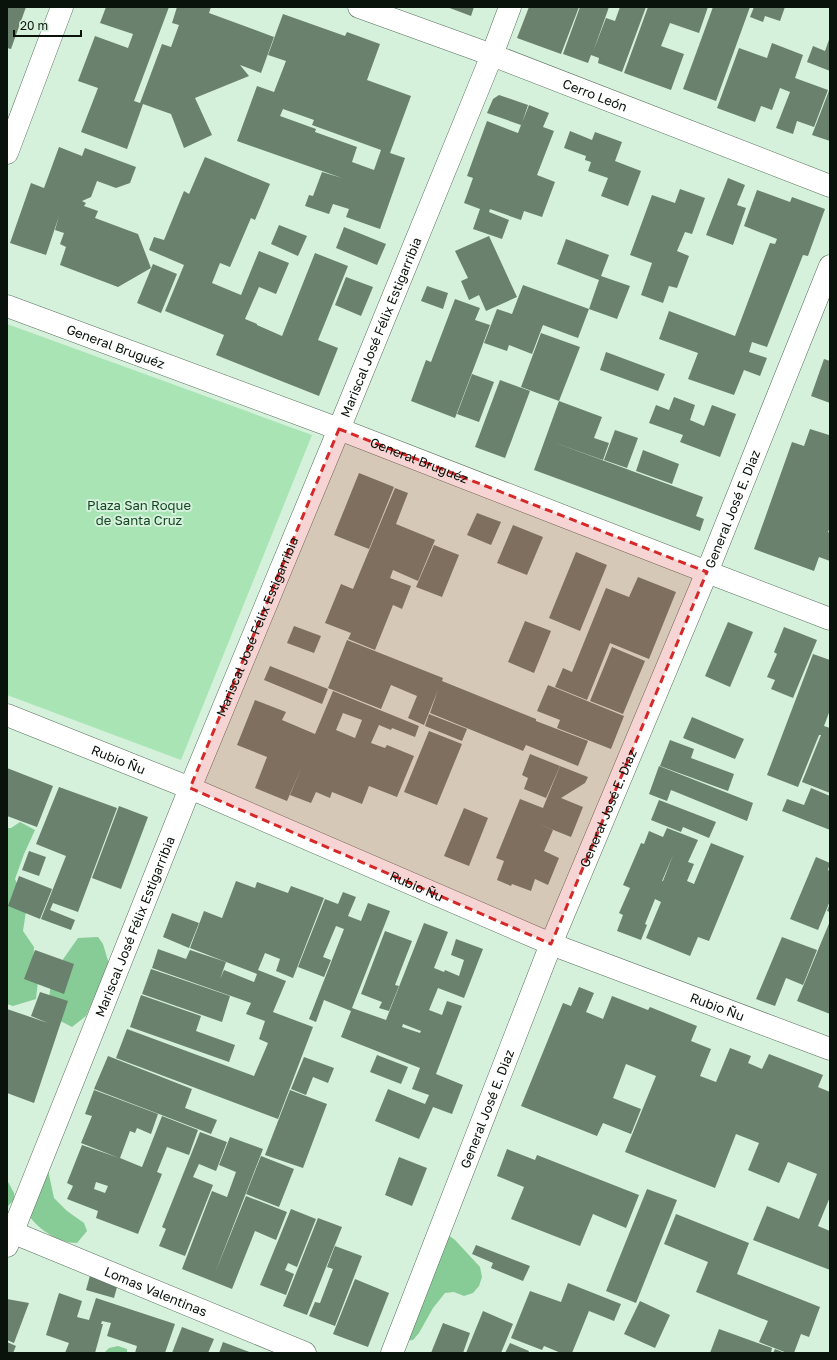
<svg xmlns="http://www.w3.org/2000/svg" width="837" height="1360" font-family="'Golos Text',sans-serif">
<rect width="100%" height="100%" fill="#d6f1db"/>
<!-- green -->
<path fill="#a9e4b5" d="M7 324 312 435 181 760 7 695Z"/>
<!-- forest -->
<g fill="#87cb96">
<path d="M20 822 35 830 24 854 15 879 27 905 23 931 34 947 33 966 38 981 36 999 13 1006 7 1004V828H11Z"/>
<path d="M98 937 103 944 109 964 86 1016 72 1027 47 1014 52 975 78 938Z"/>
<path d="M48 1170 54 1198 67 1211 84 1223 87 1231 77 1243C58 1243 40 1230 29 1216Z"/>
<path d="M7 1180 14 1193 15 1199 7 1207Z"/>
<path d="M447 1234 455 1240 480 1267 482 1277 479 1286 473 1293 464 1296 454 1292 445 1293 433 1308 419 1333 413 1340 403 1341Z"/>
<path d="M118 1346 127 1349V1353H104L109 1348Z"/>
</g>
<!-- building -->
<g fill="#69816d" fill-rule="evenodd">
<path d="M7 7H26L11 49 7 48Z"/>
<path d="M106 7H169L134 101 140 103 162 44 171 47 179 25 172 23 177 7H211L209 13 274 37 261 73 240 65 249 76 195 98 212 135 184 148 171 114 143 104 127 149 81 132 98 88 78 81 95 36 128 48 133 34 100 23Z"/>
<path d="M447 7H474L471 16Z"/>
<path d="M529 7H579L561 54 517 38Z"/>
<path d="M580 7H609L593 52 606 18 615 21 620 7H646L622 72 598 63 599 58 591 55 588 63 563 54Z"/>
<path d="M648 7H708L699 33 670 23 661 46 684 54 671 90 624 73Z"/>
<path d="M713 7H750L716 101 683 89Z"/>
<path d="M754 7H785L780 21 765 16 763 22 750 17Z"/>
<path d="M283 14 345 36 347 32 380 44 367 80 411 96 390 153 405 158 380 229 346 217 349 209 333 204 329 214 305 206 309 195 313 196 322 172 342 178 237 141 257 86 274 92 286 61 268 55ZM283 109 314 120 312 125 381 150 374 170 352 162 357 147 315 132 316 129 280 116Z"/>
<path d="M830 37V71L807 62 813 46 825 51Z"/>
<path d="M772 43 803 55 795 78 828 90 814 127 797 121 793 134 776 128 790 92 780 88 772 110 761 106 755 122 717 108 739 48 767 58Z"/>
<path d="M830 88V141L812 135Z"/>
<path d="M499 95 528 105 522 123 529 105 549 113 543 127 554 131 537 175 555 182 542 217 524 211 521 220 490 209 489 212 509 220 502 239 473 229 480 209 464 203 473 178 467 176 487 121 518 133 521 125 487 113 493 99Z"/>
<path d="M570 131 592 140 595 132 622 142 615 161 641 171 628 206 601 196 608 178 588 171 591 162 585 160 586 156 564 148Z"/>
<path d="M59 147 82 156 85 148 136 167 130 183 116 188 97 181 91 197 82 201 86 203 84 206 98 211 95 218 138 234 151 268 118 287 60 265 66 247 60 244 64 233 55 230 59 216 46 255 10 243 31 183 44 188Z"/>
<path d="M205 157 270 184 255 220 251 218 230 267 220 263 212 283 241 295 259 251 289 263 276 294 259 287 245 319 257 324V325L282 336 315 253 348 266 318 340 338 348 319 396 216 355 224 335 165 311 184 265 149 250 154 237 164 240 184 191 189 194Z"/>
<path d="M728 178 745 185 737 205 746 208 733 245 706 235Z"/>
<path d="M680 189 705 198 692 234 685 232 677 251 689 256 677 288 669 286 663 303 641 295 652 263 630 255 652 195 675 203Z"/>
<path d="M757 190 790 202 792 197 825 209 808 256 803 255 767 347 752 342 749 352 767 358 760 376 744 370 734 395 688 379 698 353 659 339 669 311 735 336 770 243 775 244 777 239 744 226Z"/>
<path d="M279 225 307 236 298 256 271 244Z"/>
<path d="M344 227 386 244 377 265 336 248Z"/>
<path d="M489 236 517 297 486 311 479 295 469 300 461 281 468 278 455 251Z"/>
<path d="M566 239 609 255 601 276 630 286 617 319 589 309 578 338 543 325 532 354 509 345 507 351 484 343 497 309 512 314 523 285 589 309 599 280 557 264Z"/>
<path d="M153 264 177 274 161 313 137 303Z"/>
<path d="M346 277 373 287 361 316 335 305Z"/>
<path d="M427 286 448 293 443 309 421 301Z"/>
<path d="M455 299 480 308 475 320 490 325 455 418 411 401 426 360 431 362Z"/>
<path d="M541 333 580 347 559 401 602 417 594 438 609 443 603 460 550 441 703 497 696 516 704 519 700 531 534 470 559 401 521 387Z"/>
<path d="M606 352 665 374 658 391 600 370Z"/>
<path d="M824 359 830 361V403L811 396Z"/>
<path d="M472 374 494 382 479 422 457 414Z"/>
<path d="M500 380 530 391 505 458 475 447Z"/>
<path d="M674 397 695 405 690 420 704 426 712 405 736 414 720 457 680 442 683 435 649 423 656 405 669 410Z"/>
<path d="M810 429 829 435 830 433V528L828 532 830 533V561L819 557 814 571 754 549 792 442 804 446Z"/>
<path d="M615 430 638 438 627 468 604 460Z"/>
<path d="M643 450 679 464 672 484 636 471Z"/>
<path d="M359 473 394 487 369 549 334 535Z"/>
<path d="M395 488 408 493 396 524 435 540 418 581 393 570 390 578 411 586 402 609 393 605 375 650 348 639 351 633 325 623 341 584 353 589Z"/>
<path d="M477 513 501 522 491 545 467 535Z"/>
<path d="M513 525 543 537 527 575 497 563Z"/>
<path d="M434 545 459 555 442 597 416 587Z"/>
<path d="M576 552 607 565 580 631 549 618Z"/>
<path d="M638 577 676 592 649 659 610 643 587 700 555 687 563 668 572 672 606 588 629 597Z"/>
<path d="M525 621 551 631 534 673 508 662Z"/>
<path d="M728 622 753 632 730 687 705 676Z"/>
<path d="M294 626 321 636 314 653 287 643Z"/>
<path d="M784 627 817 640 793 698 771 689 775 680 767 677 777 654 774 652Z"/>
<path d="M347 640 443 678 442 681 536 719V721L588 741 578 766 526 745 523 751 430 713 438 690 424 725 408 718 417 696 391 685 381 709 328 688Z"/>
<path d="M612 647 645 661 623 714 590 701Z"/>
<path d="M813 654 830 660V710L824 726 830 728V793L802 782 821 735H819L798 787 767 775Z"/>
<path d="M270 666 328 689 322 704 264 680Z"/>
<path d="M548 685 624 716 611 749 557 728 560 720 537 711Z"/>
<path d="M333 691 419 726 415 737 392 728 391 730 379 725 371 743 385 748 387 745 414 756 397 797 369 786 362 804 332 792 330 798 316 792 311 803 290 795 302 766 287 801 255 788 267 757 237 745 255 700 286 712 282 720 315 734ZM343 713 362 720 355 738 336 730Z"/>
<path d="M429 714 467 729 462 741 425 726Z"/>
<path d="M692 717 744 739 735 759 683 738Z"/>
<path d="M429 731 462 744 437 805 404 792Z"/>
<path d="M670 740 694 749 691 758 734 774 728 791 660 766Z"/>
<path d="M530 754 560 766 546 798 524 789 528 778 522 775Z"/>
<path d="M560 766 588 777 585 783 561 798 583 807 571 837 536 823 553 830 544 851 559 858 548 885 535 879 531 891 512 884 511 886 497 880 504 861 496 858 520 799 543 808Z"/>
<path d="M659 766 753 803 747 821 671 790 667 801 649 794Z"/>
<path d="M7 768 53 786 37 827 7 816Z"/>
<path d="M59 787 117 808 78 912 53 903 50 910 75 920 71 930 41 919 66 856 36 844Z"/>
<path d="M811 788 830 796V830L782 811 787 799 804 805Z"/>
<path d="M659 800 716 822 709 838 683 827 681 832 651 820Z"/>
<path d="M119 806 148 817 121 889 92 878Z"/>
<path d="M464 808 488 818 469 866 444 856Z"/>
<path d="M667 828 698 840 688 862 694 864 687 881 694 884 711 843 744 856 709 941 698 937 690 956 646 938 661 902 655 899 645 924 647 925 641 940 617 931 623 915 619 913 630 888 623 885 641 843 644 844 649 831 663 837ZM673 855 663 881H662Z"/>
<path d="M29 851 46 857 39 876 22 870Z"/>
<path d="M816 857 830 863 828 870 830 871V901L818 930 790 919Z"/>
<path d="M19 876 52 889 40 919 8 906Z"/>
<path d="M236 881 255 888 257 882 288 893 291 886 324 898 293 978 276 971 280 959 265 953 258 970 286 981 273 1012 313 1027 278 1119 116 1058 127 1029 254 1076 268 1043 259 1039 265 1021 246 1014 251 1003 152 968 158 949 186 959 190 950 226 962 220 979 224 970 254 982 257 974 190 948 204 911 222 918Z"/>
<path d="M343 892 356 897 348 916 361 921 368 903 390 911 352 1008 386 1020 424 923 448 932 434 968 444 972 445 970 459 976 464 960 451 955 456 939 483 949 464 998 438 988 429 1010 442 1015 447 1001 462 1006 436 1074 463 1085 452 1114 433 1107 419 1139 375 1121 388 1089 425 1104 429 1095 412 1089 420 1068 341 1037 351 1011 324 1000 316 1022 309 1019 344 929 336 926 323 957 331 960 324 977 298 967 325 899 338 904ZM403 1024 421 1031 420 1033 402 1027Z"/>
<path d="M830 903V912L827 911Z"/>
<path d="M172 913 199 923 189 948 163 937Z"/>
<path d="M830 921V1014L797 1001Z"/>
<path d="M385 931 412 941 395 985 399 986 389 1011 379 1008 382 1002 361 994Z"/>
<path d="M782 937 817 950 803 985 786 978 775 1006 756 999Z"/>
<path d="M35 950 74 964 64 994 24 979Z"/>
<path d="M151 969 230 996 222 1022 142 994Z"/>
<path d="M579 987 594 993 586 1012 603 1019 612 996 648 1010 650 1007 697 1026 691 1041 711 1049 700 1076 716 1082 730 1048 751 1056 748 1063 762 1069 769 1054 823 1075 818 1087 830 1092V1197L818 1226 830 1231V1270L753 1240 767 1206 799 1219 817 1174 788 1162 779 1183 748 1170 759 1143 736 1134 715 1188 625 1152 656 1076 626 1064 613 1098 641 1109 631 1134 603 1123 597 1136 521 1106 563 1003 571 1006Z"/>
<path d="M40 992 68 1001 34 1103 7 1093V1009L48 1023 31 1016Z"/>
<path d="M141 995 201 1016 196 1031 235 1045 229 1062 130 1027Z"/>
<path d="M377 1055 408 1067 401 1084 370 1072Z"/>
<path d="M108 1056 192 1089 185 1108 217 1120 211 1134 94 1089Z"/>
<path d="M304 1057 334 1068 328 1083 313 1077 306 1095 291 1089Z"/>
<path d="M94 1090 158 1114 151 1134 137 1128 135 1133 130 1131 120 1158 142 1167 162 1116 198 1130 189 1155 167 1147 157 1172 162 1174 138 1234 96 1218 98 1211 67 1199 73 1186 67 1183 82 1145 119 1158 81 1143 92 1116 85 1114ZM96 1182 108 1186 105 1193 94 1189Z"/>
<path d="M290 1090 327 1104 303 1168 265 1155Z"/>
<path d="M200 1132 227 1142 216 1171 199 1164 193 1177 213 1185 185 1256 159 1246 166 1229 162 1227Z"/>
<path d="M230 1137 263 1149 215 1273 246 1196 287 1212 276 1240 255 1231 232 1289 182 1269 212 1191 227 1197 236 1172 219 1165Z"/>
<path d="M507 1149 535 1160 537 1155 639 1195 626 1228 593 1214 580 1246 511 1219 524 1187 497 1176Z"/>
<path d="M261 1156 294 1169 279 1207 246 1194Z"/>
<path d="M399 1157 427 1168 412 1206 385 1195Z"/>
<path d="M647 1189 677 1200 636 1303 606 1291Z"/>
<path d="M291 1209 316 1219 297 1267 288 1263 285 1270 294 1274 286 1295 260 1285Z"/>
<path d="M676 1214 749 1243 737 1274 820 1307 809 1337 801 1334 794 1353H787L759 1342 768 1321 696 1292 708 1262 664 1244Z"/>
<path d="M318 1218 342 1227 307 1315 283 1306Z"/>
<path d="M476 1245 530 1266 523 1281 491 1268 493 1263 472 1254Z"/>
<path d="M335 1246 362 1256 335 1326 309 1316 315 1302 320 1303 333 1269 327 1267Z"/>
<path d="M91 1272 119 1280 114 1298 86 1290Z"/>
<path d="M355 1279 389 1293 368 1347 333 1334Z"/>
<path d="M568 1283 621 1304 614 1321 589 1311 572 1353H561L544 1346 542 1350 511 1338 530 1291 561 1302Z"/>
<path d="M59 1293 82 1301 77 1317 89 1320 96 1298 175 1324 165 1353H135L137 1346 107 1336 111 1323 102 1321 101 1324H103L95 1353H65L69 1343 46 1335Z"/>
<path d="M7 1299 29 1303 14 1343 7 1340Z"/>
<path d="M640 1301 670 1315 655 1348 624 1334Z"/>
<path d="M483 1311 513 1324 501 1353H466Z"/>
<path d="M443 1323 470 1333 463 1353H431Z"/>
<path d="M182 1327 214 1339 208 1353H172Z"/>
<path d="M719 1329 772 1348 771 1353H710Z"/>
<path d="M7 1342 16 1346 13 1353H7Z"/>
<path d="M223 1342 252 1353H219Z"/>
<path d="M510 1343 529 1351 528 1353H505Z"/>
<path d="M775 1349 785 1353H773Z"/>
</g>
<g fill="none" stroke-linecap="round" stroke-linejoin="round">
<!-- minor casing -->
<g stroke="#58705d" stroke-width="23">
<g id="minor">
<path id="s1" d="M359 7 492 55 830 186"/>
<path d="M7 153 62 7"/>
<path id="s2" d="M7 306 339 429 707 572 830 619"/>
<path id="s3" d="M7 715 190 788 551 944 830 1049"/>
<path id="s4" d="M7 1230 305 1353"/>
<path id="s5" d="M7 1246 190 788 339 429 492 55 510 7"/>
<path id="s6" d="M392 1353 551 944 707 572 830 266"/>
</g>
</g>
<!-- minor -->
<use href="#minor" stroke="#fff" stroke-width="22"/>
</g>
<!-- marked area -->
<path fill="#d62828" fill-opacity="0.2" stroke="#d62828" stroke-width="3" stroke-dasharray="8 5" stroke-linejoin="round" d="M339 429 707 572 551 944 190 788Z"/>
<g text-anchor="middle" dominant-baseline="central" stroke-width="4" stroke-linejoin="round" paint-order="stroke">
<!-- street labels -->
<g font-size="13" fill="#09120b" stroke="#d6f1db">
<text stroke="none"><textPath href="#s1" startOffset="252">Cerro León</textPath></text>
<text stroke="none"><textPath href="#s5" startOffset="992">Mariscal José Félix Estigarribia</textPath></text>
<text stroke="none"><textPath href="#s2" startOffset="116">General Bruguéz</textPath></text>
<text stroke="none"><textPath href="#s2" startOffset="440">General Bruguéz</textPath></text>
<text stroke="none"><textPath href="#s6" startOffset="910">General José E. Diaz</textPath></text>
<text stroke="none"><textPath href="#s5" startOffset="668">Mariscal José Félix Estigarribia</textPath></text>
<text stroke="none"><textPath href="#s3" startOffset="120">Rubio Ñu</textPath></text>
<text stroke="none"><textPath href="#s6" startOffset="586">General José E. Diaz</textPath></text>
<text stroke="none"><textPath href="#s3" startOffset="444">Rubio Ñu</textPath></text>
<text stroke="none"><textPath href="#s5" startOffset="344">Mariscal José Félix Estigarribia</textPath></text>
<text stroke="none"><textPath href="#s3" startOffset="768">Rubio Ñu</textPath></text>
<text stroke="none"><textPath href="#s6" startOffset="262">General José E. Diaz</textPath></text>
<text stroke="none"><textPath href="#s4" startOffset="161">Lomas Valentinas</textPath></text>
</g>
<!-- park labels -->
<g font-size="13" fill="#164725" stroke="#d6f1db">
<text x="139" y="505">Plaza San Roque<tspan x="139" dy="15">de Santa Cruz</tspan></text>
</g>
</g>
<!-- border -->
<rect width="837" height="1360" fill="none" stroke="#09120b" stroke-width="16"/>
<!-- scale -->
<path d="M14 30v6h67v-6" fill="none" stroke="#09120b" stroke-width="2"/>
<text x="20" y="30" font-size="12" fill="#09120b" stroke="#d6f1db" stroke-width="3" paint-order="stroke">20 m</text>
</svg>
